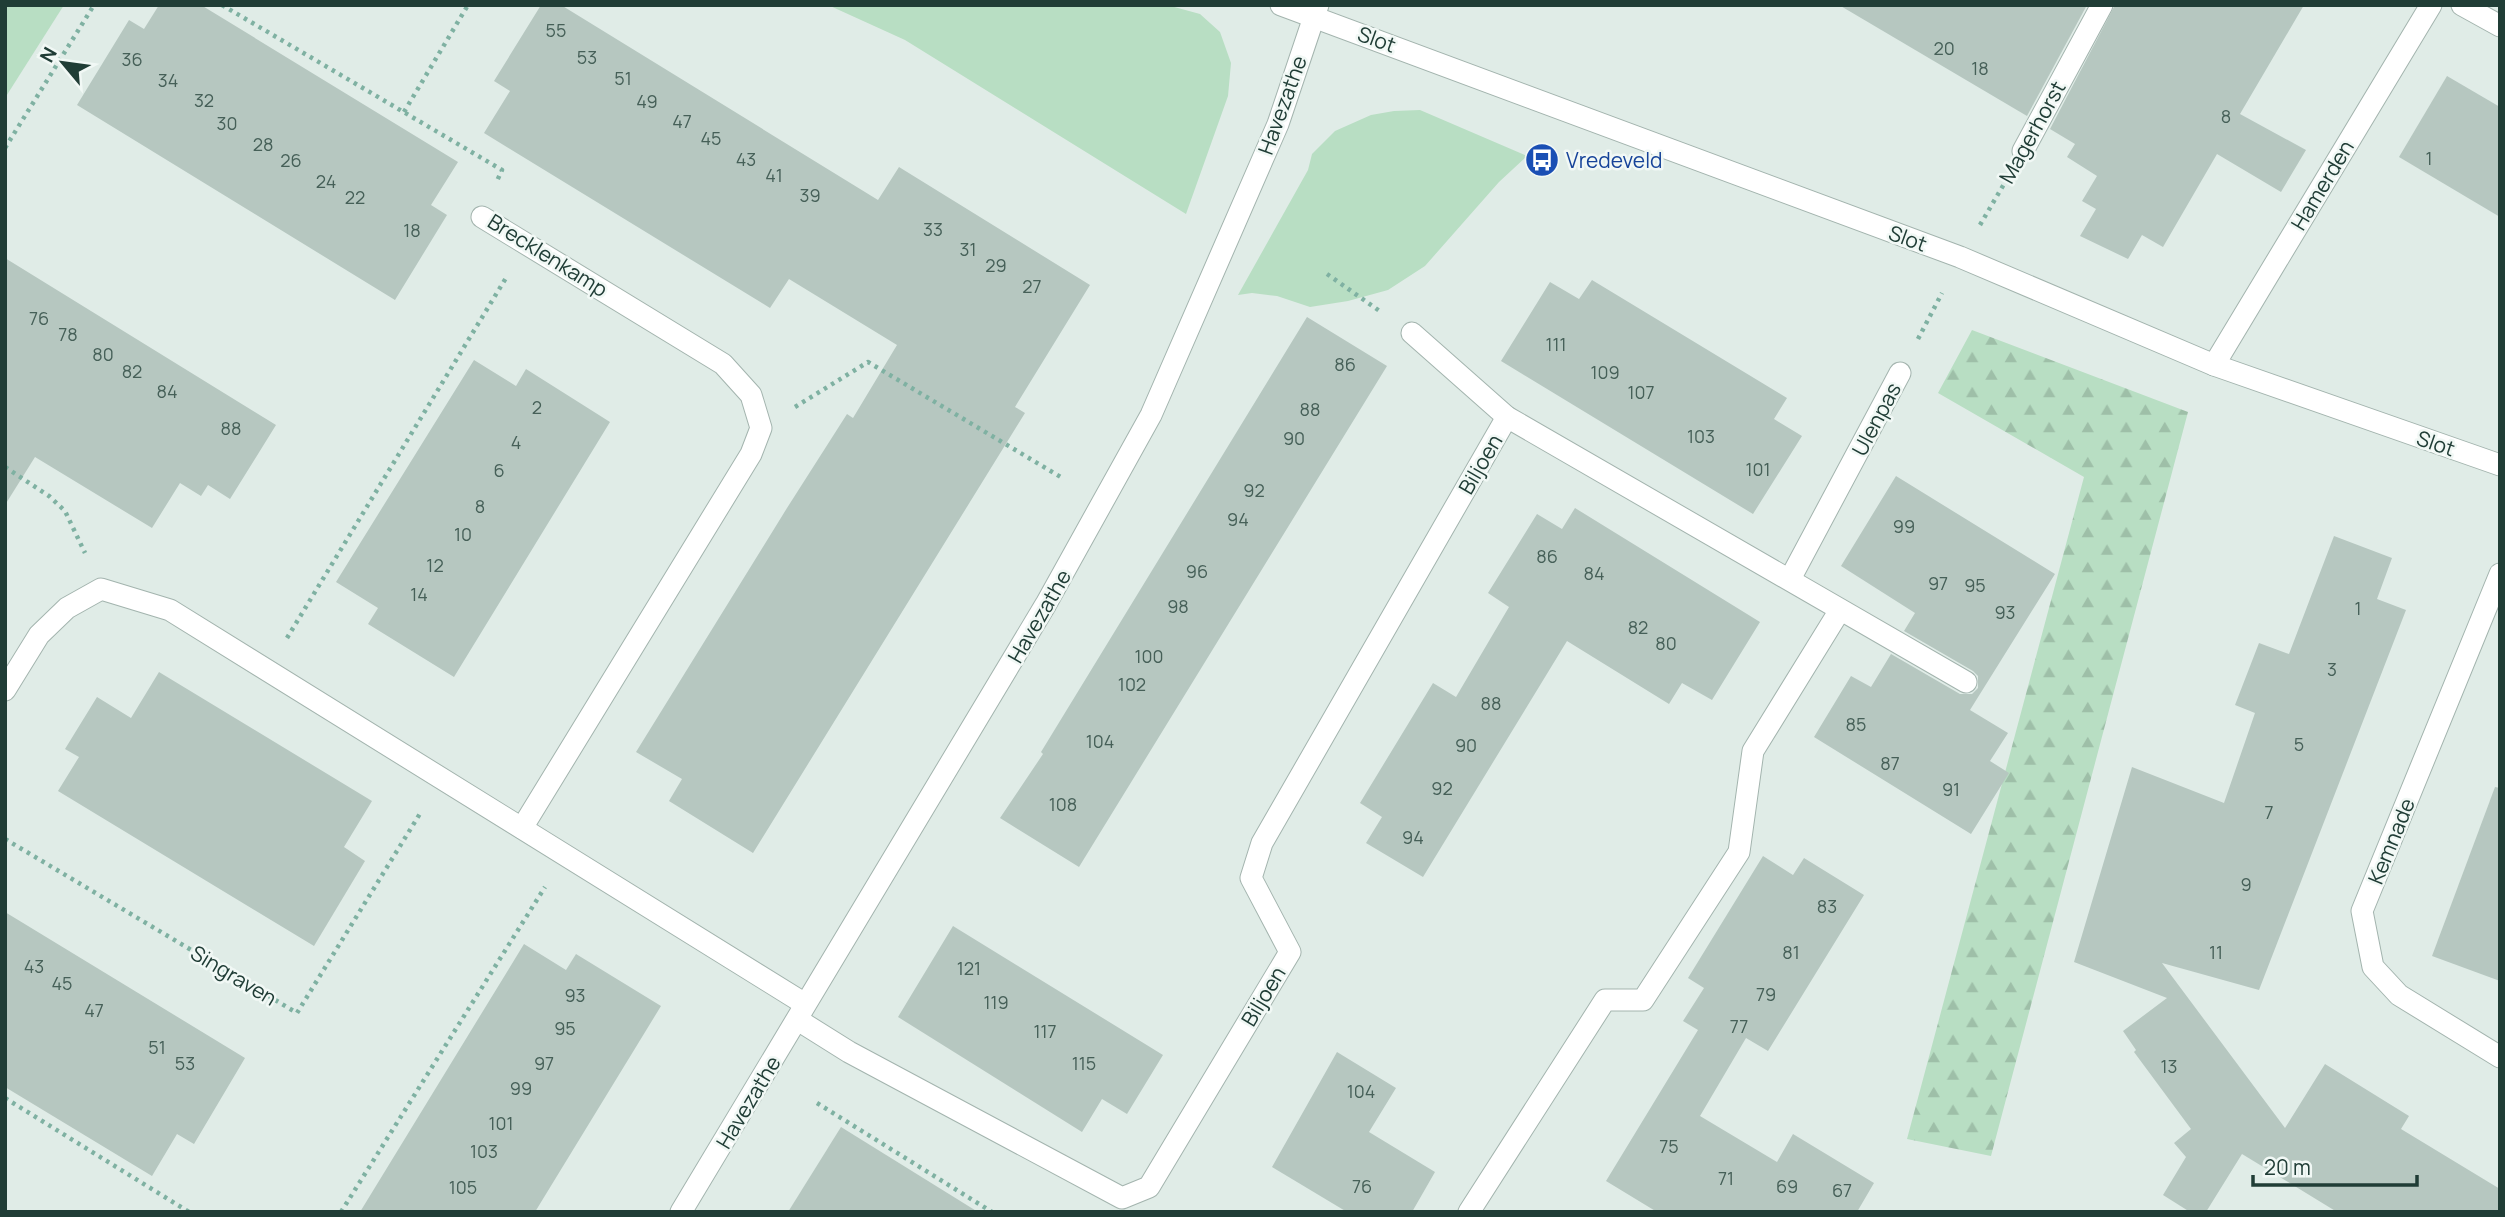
<svg xmlns="http://www.w3.org/2000/svg" width="2505" height="1217" font-family="Manrope,sans-serif">
<defs>
<pattern id="forest-firs" width="22" height="20" patternUnits="userSpaceOnUse" patternTransform="scale(1.75)"><rect width="22" height="20" fill="#b8dec3"/><path d="M5 1l3.5 6h-7zM16 11l3.5 6h-7z" fill="#9ebfa8"/></pattern>
</defs>
<rect width="100%" height="100%" fill="#e0ece7"/>
<!-- green -->
<g fill="#b8dec3">
<path d="M5 5H64L5 98Z"/>
<path d="M828 5H1167L1200 14 1220 32 1231 63 1228 96 1186 214 905 40Z"/>
<path d="M1420 110 1527 156 1499 182 1425 266 1388 290 1348 301 1310 307 1277 296 1252 293 1238 295 1308 170 1312 154 1335 131 1371 115 1394 111Z"/>
</g>
<!-- forest -->
<path fill="url(#forest-firs)" d="M1972 330 2188 412 1991 1156 1907 1139 2084 477 1938 393Z"/>
<!-- building -->
<g fill="#b6c7c0">
<path d="M159 5H201L458 162 431 205 447 215 395 300 77 105 129 20 144 29Z"/>
<path d="M541 5H561L878 200 899 167 1090 285 1015 407 1025 413 753 853 669 801 682 779 636 752 787 508 847 414 853 418 897 345 789 279 770 308 484 133 510 91 494 81Z"/>
<path d="M1839 5H2087L2027 116Z"/>
<path d="M2115 5H2304L2240 114 2306 150 2281 192 2217 154 2163 247 2142 235 2128 259 2080 236 2096 209 2082 201 2097 176 2067 157 2075 144 2050 129Z"/>
<path d="M2447 76 2500 107V217L2399 157Z"/>
<path d="M5 258 276 425 230 499 208 485 201 496 180 483 152 528 35 457 5 505Z"/>
<path d="M1592 280 1787 398 1774 419 1802 436 1753 514 1501 361 1550 282 1579 299Z"/>
<path d="M1307 317 1387 366 1079 867 1000 818 1043 754 1041 752Z"/>
<path d="M474 360 516 386 526 369 610 422 454 677 368 624 378 608 336 582Z"/>
<path d="M1896 476 2055 574 1970 710 2008 733 1990 761 2009 773 1971 834 1814 737 1851 676 1871 687 1891 654 1960 694H1972L1978 688V676L1973 671 1904 631 1915 613 1841 566Z"/>
<path d="M1575 508 1760 622 1712 700 1682 683 1669 704 1567 641 1423 877 1366 843 1382 817 1360 803 1433 683 1456 697 1509 607 1488 593 1537 514 1562 529Z"/>
<path d="M2334 536 2392 558 2377 599 2406 610 2259 990 2162 963 2285 1128 2325 1064 2409 1116 2401 1129 2500 1189V1212H2337L2242 1154 2206 1212H2190L2163 1195 2186 1157 2174 1143 2191 1129 2134 1052 2136 1050 2123 1031 2167 998 2074 962 2132 767 2224 803 2255 713 2235 705 2259 643 2289 654Z"/>
<path d="M159 672 372 801 344 847 365 861 314 946 58 791 79 757 65 749 97 697 131 718Z"/>
<path d="M2495 787 2500 788V981L2432 956Z"/>
<path d="M1763 856 1793 875 1804 858 1864 895 1768 1051 1746 1038 1700 1116 1777 1162 1793 1134 1874 1183 1857 1212H1657L1606 1181 1698 1030 1683 1021 1704 988 1688 978Z"/>
<path d="M5 912 245 1058 194 1144 177 1134 152 1176 5 1087Z"/>
<path d="M953 926 1163 1055 1127 1114 1102 1099 1082 1132 898 1017Z"/>
<path d="M524 944 566 970 576 954 661 1006 535 1212H360Z"/>
<path d="M1337 1052 1396 1088 1369 1132 1435 1172 1412 1212H1347L1272 1167Z"/>
<path d="M841 1127 978 1212H788Z"/>
</g>
<g fill="none" stroke-linecap="round" stroke-linejoin="round">
<!-- minor casing -->
<g stroke="#a3b4ae" stroke-width="23">
<g id="minor">
<path d="M1281 5 1960 257 2214 365 2500 465"/>
<path d="M2462 5 2500 26"/>
<path d="M2023 151 2102 5"/>
<path d="M482 217 723 364 751 395 761 428 751 454 522 828"/>
<path d="M1412 333 1507 417 1966 682"/>
<path d="M2214 365 2431 5"/>
<path d="M2500 574 2362 911 2373 967 2399 995 2500 1057"/>
<path d="M1790 579 1900 373"/>
<path d="M5 690 39 635 67 608 101 589 170 610 805 1004"/>
<path d="M798 1020 849 1052 1122 1198 1149 1187 1290 952 1251 878 1262 843 1507 417"/>
<path d="M681 1212 1046 604 1151 415 1278 124 1318 5"/>
<path d="M1469 1212 1605 1000H1643L1739 852 1753 751 1840 610"/>
</g>
</g>
<!-- path -->
<g stroke="#7fb1a2" stroke-width="4.5" stroke-dasharray="3.5 5" stroke-linecap="butt">
<path d="M222 5 502 170 496 183"/>
<path d="M404 112 468 5"/>
<path d="M5 148 94 5"/>
<path d="M1980 225 2004 184"/>
<path d="M1327 274 1381 312"/>
<path d="M1918 339 1942 293"/>
<path d="M795 407 868 362 1064 479"/>
<path d="M5 467 49 496 65 511 85 553"/>
<path d="M287 638 506 278"/>
<path d="M5 839 297 1013 421 812"/>
<path d="M5 1098 189 1212"/>
<path d="M817 1103 992 1212"/>
<path d="M341 1212 545 887"/>
</g>
<!-- minor -->
<use href="#minor" stroke="#fff" stroke-width="21"/>
</g>
<!-- icons -->
<defs>
<g id="bus-disc" transform="scale(1.75)"><circle r="9.5" fill="#1a4fb4" stroke="#f1f8f5"/><path d="M-5-6H5V4H4V6H2V4H-2V6H-4V4H-5ZM-3.5-4V0h7V-4ZM-3.5 1.2v1.5H-2V1.2ZM2 1.2v1.5H3.5V1.2Z" fill="#fff"/></g>
</defs>
<g fill-rule="evenodd">
<use href="#bus-disc" x="1542" y="160"/>
</g>
<g text-anchor="middle" dominant-baseline="central" stroke-width="5" stroke-linejoin="round" paint-order="stroke">
<!-- number labels -->
<g font-size="18" fill="#466058">
<text x="556" y="30">55</text>
<text x="1944" y="48">20</text>
<text x="587" y="57">53</text>
<text x="132" y="59">36</text>
<text x="1980" y="68">18</text>
<text x="623" y="78">51</text>
<text x="168" y="80">34</text>
<text x="204" y="100">32</text>
<text x="647" y="101">49</text>
<text x="2226" y="116">8</text>
<text x="682" y="121">47</text>
<text x="227" y="123">30</text>
<text x="711" y="138">45</text>
<text x="263" y="144">28</text>
<text x="2429" y="158">1</text>
<text x="746" y="159">43</text>
<text x="291" y="160">26</text>
<text x="774" y="175">41</text>
<text x="326" y="181">24</text>
<text x="810" y="195">39</text>
<text x="355" y="197">22</text>
<text x="933" y="229">33</text>
<text x="412" y="230">18</text>
<text x="968" y="249">31</text>
<text x="996" y="265">29</text>
<text x="1032" y="286">27</text>
<text x="39" y="318">76</text>
<text x="68" y="334">78</text>
<text x="1556" y="344">111</text>
<text x="103" y="354">80</text>
<text x="1345" y="364">86</text>
<text x="132" y="371">82</text>
<text x="1605" y="372">109</text>
<text x="167" y="391">84</text>
<text x="1641" y="392">107</text>
<text x="537" y="407">2</text>
<text x="1310" y="409">88</text>
<text x="231" y="428">88</text>
<text x="1701" y="436">103</text>
<text x="1294" y="438">90</text>
<text x="516" y="442">4</text>
<text x="1758" y="469">101</text>
<text x="499" y="470">6</text>
<text x="1254" y="490">92</text>
<text x="480" y="506">8</text>
<text x="1238" y="519">94</text>
<text x="1904" y="526">99</text>
<text x="463" y="534">10</text>
<text x="1547" y="556">86</text>
<text x="435" y="565">12</text>
<text x="1197" y="571">96</text>
<text x="1594" y="573">84</text>
<text x="1938" y="583">97</text>
<text x="1975" y="585">95</text>
<text x="419" y="594">14</text>
<text x="1178" y="606">98</text>
<text x="2358" y="608">1</text>
<text x="2005" y="612">93</text>
<text x="1638" y="627">82</text>
<text x="1666" y="643">80</text>
<text x="1149" y="656">100</text>
<text x="2332" y="669">3</text>
<text x="1132" y="684">102</text>
<text x="1491" y="703">88</text>
<text x="1856" y="724">85</text>
<text x="1100" y="741">104</text>
<text x="2299" y="744">5</text>
<text x="1466" y="745">90</text>
<text x="1890" y="763">87</text>
<text x="1442" y="788">92</text>
<text x="1951" y="789">91</text>
<text x="1063" y="804">108</text>
<text x="2269" y="812">7</text>
<text x="1413" y="837">94</text>
<text x="2246" y="884">9</text>
<text x="1827" y="906">83</text>
<text x="1791" y="952">81</text>
<text x="2216" y="952">11</text>
<text x="34" y="966">43</text>
<text x="969" y="968">121</text>
<text x="62" y="983">45</text>
<text x="1766" y="994">79</text>
<text x="575" y="995">93</text>
<text x="996" y="1002">119</text>
<text x="94" y="1010">47</text>
<text x="1739" y="1026">77</text>
<text x="565" y="1028">95</text>
<text x="1045" y="1031">117</text>
<text x="157" y="1047">51</text>
<text x="185" y="1063">53</text>
<text x="544" y="1063">97</text>
<text x="1084" y="1063">115</text>
<text x="2169" y="1066">13</text>
<text x="521" y="1088">99</text>
<text x="1361" y="1091">104</text>
<text x="501" y="1123">101</text>
<text x="1669" y="1146">75</text>
<text x="484" y="1151">103</text>
<text x="1726" y="1178">71</text>
<text x="1362" y="1186">76</text>
<text x="1787" y="1186">69</text>
<text x="463" y="1187">105</text>
<text x="1842" y="1190">67</text>
</g>
<!-- street labels -->
<g font-size="21" fill="#203d36" stroke="#f1f8f5">
<text transform="translate(1377 39) rotate(20)">Slot</text>
<text transform="translate(1282 105) rotate(-70)">Havezathe</text>
<text transform="translate(2032 132) rotate(-61)">Magerhorst</text>
<text transform="translate(2322 185) rotate(-59)">Hamerden</text>
<text transform="translate(1908 238) rotate(20)">Slot</text>
<text transform="translate(548 255) rotate(32)">Brecklenkamp</text>
<text transform="translate(1876 419) rotate(-62)">Ulenpas</text>
<text transform="translate(2436 443) rotate(19)">Slot</text>
<text transform="translate(1480 464) rotate(-60)">Biljoen</text>
<text transform="translate(1039 616) rotate(-60)">Havezathe</text>
<text transform="translate(2391 841) rotate(-68)">Kemnade</text>
<text transform="translate(234 975) rotate(31)">Singraven</text>
<text transform="translate(1263 996) rotate(-59)">Biljoen</text>
<text transform="translate(748 1102) rotate(-59)">Havezathe</text>
</g>
<!-- transit labels -->
<g font-size="21" fill="#164399" stroke="#f1f8f5" text-anchor="start">
<text x="1566" y="160">Vredeveld</text>
</g>
</g>
<!-- border -->
<rect width="2505" height="1217" fill="none" stroke="#203d36" stroke-width="14"/>
<!-- north arrow -->
<g transform="translate(63 63) rotate(299)" stroke="#f1f8f5" stroke-width="5" paint-order="stroke">
<path d="M0-5L12 26L0 18L-12 26Z" fill="#203d36"/>
<text y="-10" font-size="19" font-weight="bold" text-anchor="middle" fill="#203d36">N</text>
</g>
<!-- scale -->
<path d="M2253 1175v10h164v-10" fill="none" stroke="#203d36" stroke-width="3.5"/>
<text x="2264" y="1175" font-size="21" fill="#203d36" stroke="#f1f8f5" stroke-width="5" paint-order="stroke">20 m</text>
</svg>
